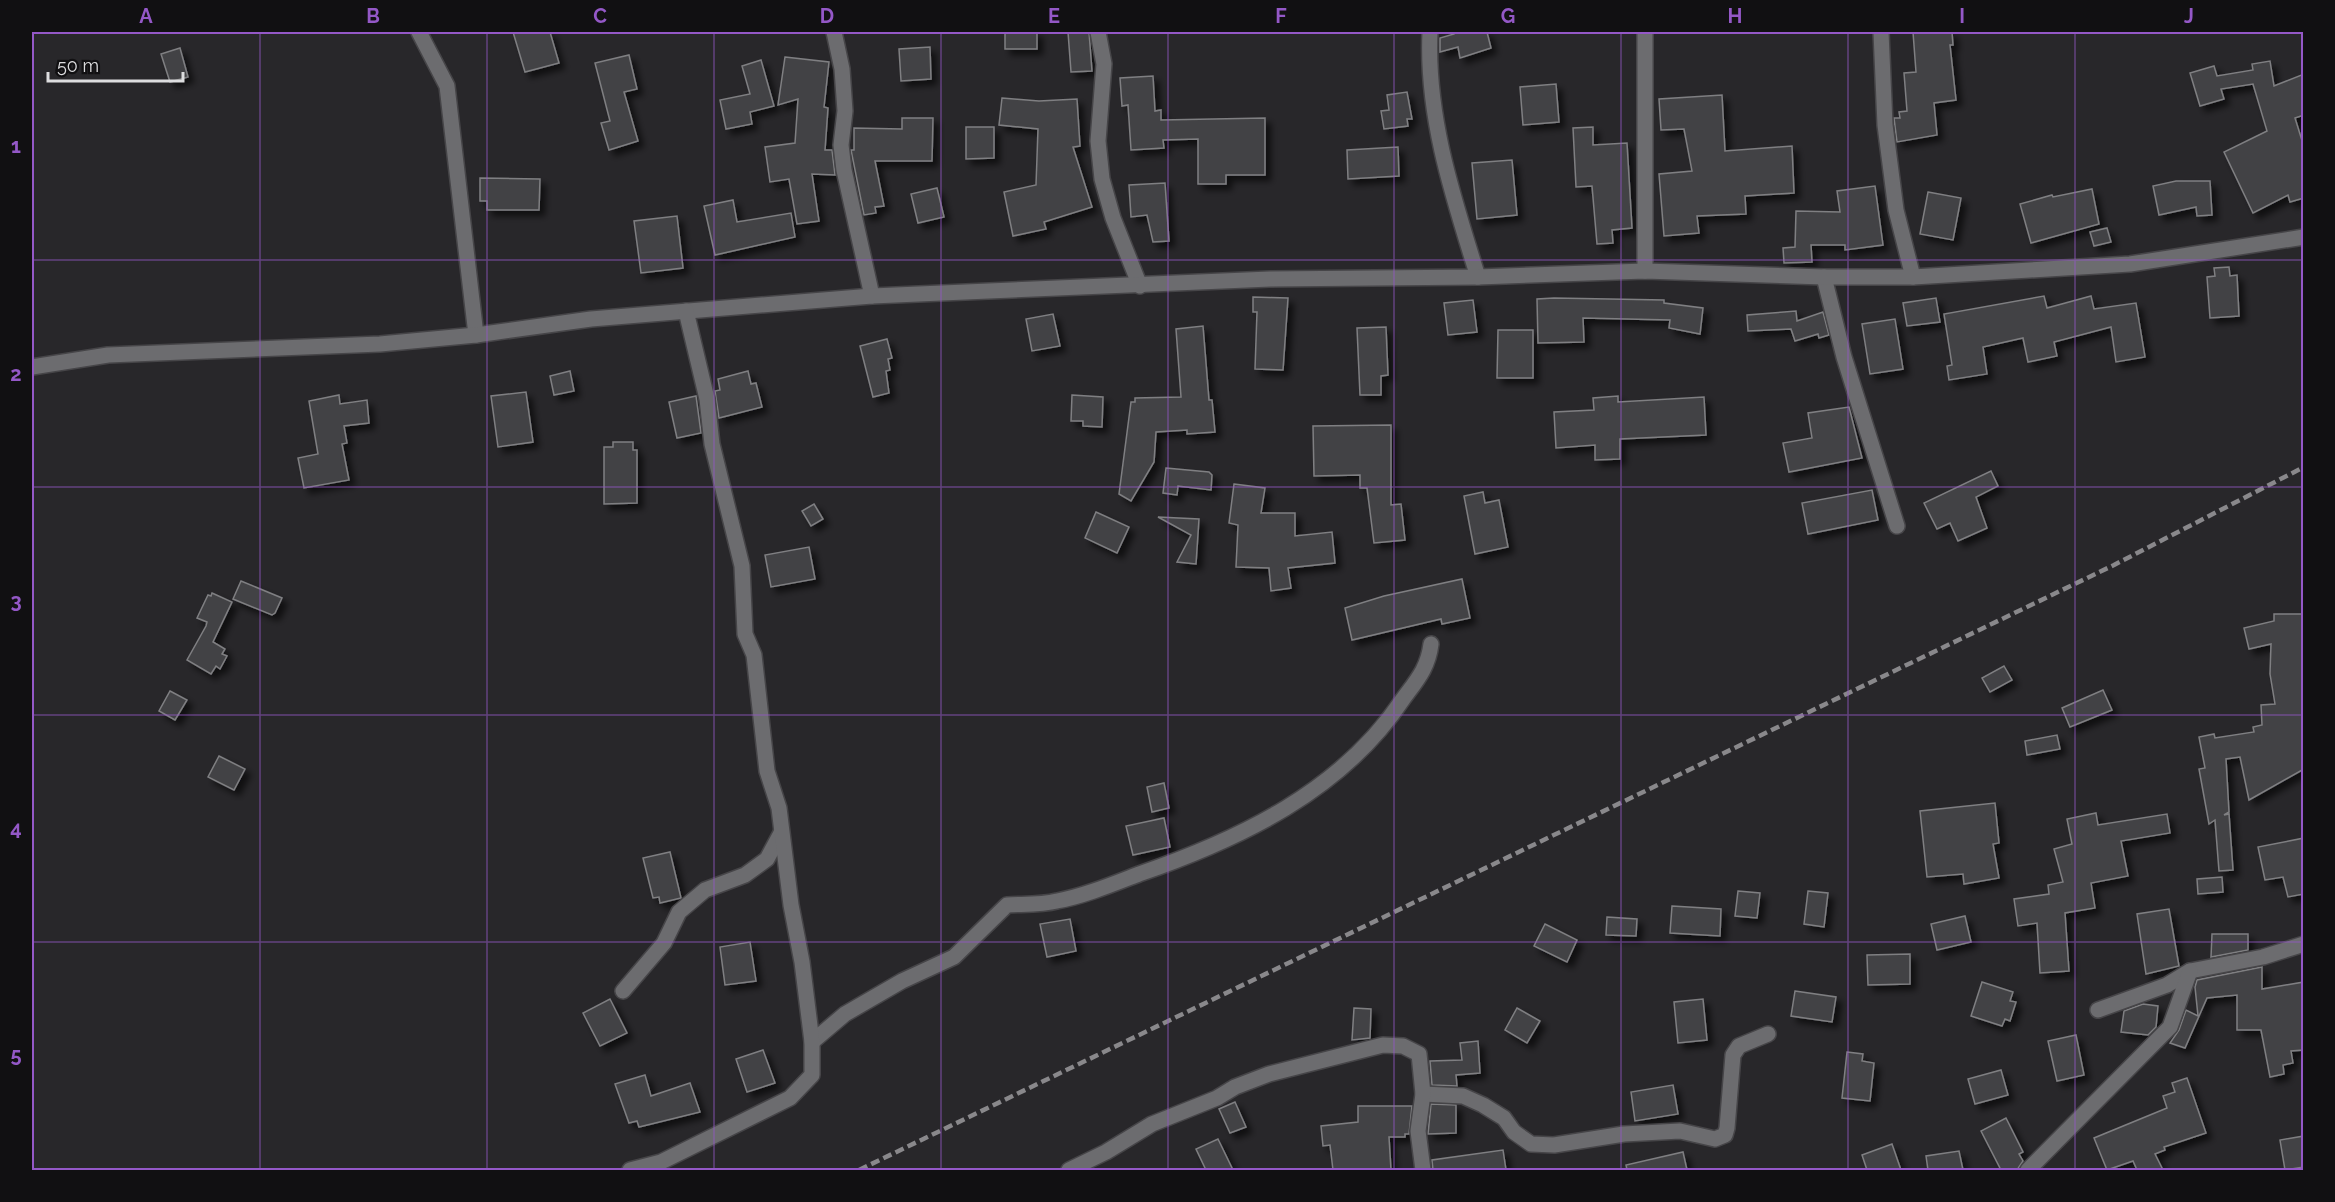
<svg xmlns="http://www.w3.org/2000/svg" width="2335" height="1202" font-family="Raleway,sans-serif">
<defs>
<filter id="shadow"><feDropShadow dx="5.5" dy="5.5" stdDeviation="3" flood-color="#0009"/></filter>
</defs>
<rect width="100%" height="100%" fill="#28272a"/>
<!-- building -->
<g fill="#434345" stroke="#7f7f82" stroke-width="1.5" filter="url(#shadow)">
<path d="M513 32H550L559 63 525 72Z"/>
<rect x="1005" y="32" width="32" height="17"/>
<path d="M1068 32H1089L1092 71 1071 72Z"/>
<path d="M1454 32H1487L1491 48 1460 58 1458 47 1440 52V38L1454 34Z"/>
<path d="M1913 32H1952L1953 45H1950L1956 100 1934 103 1937 135 1897 142 1894 118H1900L1899 112 1907 111 1904 73 1916 72Z"/>
<path d="M930 47 931 79 901 81 899 49Z"/>
<path d="M180 48 188 77 170 82 161 54Z"/>
<path d="M629 55 637 89 624 92 638 141 609 150 601 123 610 121 595 63Z"/>
<path d="M785 57 829 62 824 107 828 108 825 150H832L835 175 812 174 819 221 797 224 789 179 770 182 765 147 795 143 798 99 778 105Z"/>
<path d="M761 60 774 106 750 112 752 124 726 129 720 100 750 94 742 66Z"/>
<path d="M2270 61 2274 86 2304 74V115L2295 118 2304 147V198L2290 202 2288 195 2253 213 2224 152 2267 131 2253 84 2221 89 2224 99 2200 106 2190 73 2214 66 2217 76 2253 70 2252 64Z"/>
<path d="M1153 76 1155 111 1161 110V120L1265 118V175H1226V184H1198V139L1163 140 1164 148 1131 150 1128 105 1122 106 1120 78Z"/>
<path d="M1556 84 1559 122 1523 125 1520 87Z"/>
<path d="M1407 92 1412 119H1407L1408 126 1384 129 1381 111 1389 110 1387 95Z"/>
<path d="M1722 95 1725 151 1792 146 1794 193 1745 196 1746 214 1697 216 1699 233 1664 236 1659 174 1692 171 1684 129 1661 130 1659 99Z"/>
<path d="M1002 98 1039 101 1077 99 1080 146 1073 147 1092 207 1044 222 1046 229 1013 236 1004 192 1036 185 1038 129 999 125Z"/>
<path d="M902 118H933L932 161H875L884 206 875 207 876 213 864 215 851 150H854V128L902 129Z"/>
<path d="M966 127H994V158L966 159Z"/>
<path d="M1593 127V145L1627 143 1632 228 1612 230 1613 243 1597 244 1592 186 1576 187 1573 128Z"/>
<path d="M1398 147 1399 176 1348 179 1347 150Z"/>
<path d="M1512 160 1517 215 1477 219 1472 163Z"/>
<path d="M480 178 540 179 539 210H487V201H480Z"/>
<path d="M2176 181H2210L2212 215 2197 216 2196 207 2159 215 2153 186Z"/>
<path d="M1165 183 1169 241 1153 242 1147 215 1131 217 1129 185Z"/>
<path d="M1875 186 1883 245 1845 250V245H1811L1812 262 1784 263 1783 248 1795 247 1796 211 1840 212 1837 191Z"/>
<path d="M937 188 944 217 918 223 911 194Z"/>
<path d="M2092 189 2099 224 2031 243 2020 204 2052 195 2053 197Z"/>
<path d="M1928 192 1961 198 1953 240 1920 234Z"/>
<path d="M733 200 737 222 791 213 795 237 715 255 704 206Z"/>
<path d="M677 216 683 268 641 273 634 221Z"/>
<path d="M2107 228 2111 242 2094 246 2090 232Z"/>
<path d="M2229 267 2230 276 2237 275 2239 316 2210 318 2207 277 2215 276 2214 268Z"/>
<path d="M2044 296 2047 308 2091 296 2094 309 2136 303 2145 357 2116 362 2111 327 2054 342 2057 356 2028 362 2023 338 1983 347 1987 374 1949 380 1947 366 1952 365 1944 314Z"/>
<path d="M1253 297 1288 298 1283 370 1255 369 1257 312H1253Z"/>
<path d="M1554 298 1664 300V303L1703 308 1700 334 1669 328 1670 320 1583 318 1584 342 1538 343 1537 299Z"/>
<path d="M1936 298 1940 322 1907 326 1903 303Z"/>
<path d="M1473 300 1477 332 1448 335 1444 303Z"/>
<path d="M1796 311 1797 321 1823 312 1829 335 1819 338 1818 334 1795 341 1791 329 1748 331 1747 315Z"/>
<path d="M1053 314 1060 346 1032 351 1026 319Z"/>
<path d="M1895 319 1903 369 1870 374 1862 324Z"/>
<path d="M1203 326 1209 400H1212L1215 432 1187 434V430L1156 432 1154 462 1131 501 1119 494 1131 402H1135V398L1181 397 1176 329Z"/>
<path d="M1386 327 1388 375 1381 376V395H1360L1357 328Z"/>
<path d="M1498 330H1533V378H1497Z"/>
<path d="M887 339 892 358 888 359 890 370 886 371 889 393 873 397 860 346Z"/>
<path d="M570 371 574 391 554 395 550 376Z"/>
<path d="M748 371 751 384 756 383 762 407 719 418 715 391 720 390 718 379Z"/>
<path d="M526 392 533 442 498 447 491 396Z"/>
<path d="M339 395 340 404 367 400 369 423 344 426 347 443 342 444 349 480 304 488 298 458 318 454 309 401Z"/>
<path d="M1072 395 1103 397 1102 427 1083 426V421H1071Z"/>
<path d="M696 396 701 433 677 438 669 402Z"/>
<path d="M1618 396V402L1704 397 1706 435 1620 439V459L1595 460V445L1556 448 1554 412 1594 410 1593 398Z"/>
<path d="M1849 407 1862 458 1789 472 1783 443 1812 438 1808 413Z"/>
<path d="M1391 425V505L1401 504 1405 540 1374 543 1367 488H1360V475L1314 476 1313 426Z"/>
<path d="M613 442H633V450H637V503L604 504V447H613Z"/>
<path d="M1166 468 1209 472 1212 475 1211 490 1178 486 1177 495 1163 493Z"/>
<path d="M1991 471 1998 486 1976 497 1987 528 1958 541 1950 523 1937 529 1924 503Z"/>
<path d="M1234 484 1265 488 1261 513H1295V536L1332 532 1335 563 1288 568 1291 588 1271 591 1269 568 1236 567 1238 525 1229 523Z"/>
<path d="M1872 490 1878 520 1808 534 1802 503Z"/>
<path d="M1483 492 1485 503 1499 500 1508 547 1475 554 1464 496Z"/>
<path d="M814 504 823 519 811 526 802 511Z"/>
<path d="M1096 512 1129 527 1117 553 1085 538Z"/>
<path d="M1158 517 1199 519 1196 564 1177 562 1191 535Z"/>
<path d="M809 547 815 579 771 587 765 555Z"/>
<path d="M1462 579 1470 618 1442 624 1441 619 1352 640 1345 608 1384 596Z"/>
<path d="M241 581 282 598 275 613 272 615 233 599Z"/>
<path d="M212 593 232 602 213 642 225 649 222 654 227 656 220 669 216 666 211 674 187 660 206 626 207 622 197 618 208 595 211 596Z"/>
<path d="M2274 614H2304V769L2249 800 2240 757 2226 759 2229 812 2224 815 2229 814 2233 870 2219 871 2215 820 2209 824 2199 769 2205 768 2199 737 2214 734 2215 738 2254 732 2253 727 2262 725 2261 705 2275 704 2270 674 2271 644 2249 649 2244 628 2274 621Z"/>
<path d="M2004 666 2012 680 1990 692 1982 678Z"/>
<path d="M2103 690 2112 710 2070 727 2062 708Z"/>
<path d="M170 691 187 700 175 720 159 711Z"/>
<path d="M2057 735 2060 749 2027 755 2025 741Z"/>
<path d="M219 756 245 769 234 790 208 777Z"/>
<path d="M1164 783 1169 808 1152 812 1147 787Z"/>
<path d="M1995 803 1999 843 1993 844 1999 878 1964 884 1963 874 1927 877 1920 811Z"/>
<path d="M2096 813 2098 825 2167 814 2170 833 2121 841 2128 876 2091 883 2095 908 2065 913 2069 971 2040 973 2037 923 2018 926 2014 899 2049 894 2048 885 2063 882 2054 849 2072 844 2067 819Z"/>
<path d="M1164 818 1170 847 1133 855 1126 826Z"/>
<path d="M2304 838V894L2288 897 2283 877 2265 880 2258 847Z"/>
<path d="M670 852 681 898 660 903 659 897 653 898 643 858Z"/>
<path d="M2222 877 2223 892 2198 894 2197 879Z"/>
<path d="M1738 891 1760 893 1757 918 1735 916Z"/>
<path d="M1808 891 1828 893 1824 927 1804 924Z"/>
<path d="M1672 906 1721 909 1720 936 1670 933Z"/>
<path d="M2169 909 2179 966 2146 974 2137 914Z"/>
<path d="M1965 916 1971 942 1937 950 1931 924Z"/>
<path d="M1607 917 1637 919 1636 936 1606 935Z"/>
<path d="M1070 919 1076 951 1047 957 1040 924Z"/>
<path d="M1545 924 1577 940 1567 962 1534 946Z"/>
<path d="M2212 934H2248V950L2211 957Z"/>
<path d="M750 942 756 981 725 985 720 947Z"/>
<path d="M1910 954V984L1868 985 1867 955Z"/>
<path d="M2262 967V989L2304 982V1050L2291 1051 2293 1063 2283 1065 2284 1074 2270 1077 2261 1030H2237V995L2207 998 2185 1048 2170 1043 2179 1030 2186 1010 2198 1016 2195 987 2197 980Z"/>
<path d="M1982 982 2013 992 2010 1001 2016 1002 2010 1021 2005 1019 2002 1026 1971 1016Z"/>
<path d="M1795 991 1836 997 1832 1022 1791 1016Z"/>
<path d="M610 999 627 1033 600 1046 583 1013Z"/>
<path d="M1703 999 1707 1040 1678 1043 1674 1002Z"/>
<path d="M2143 1004 2158 1006 2156 1027 2148 1035 2121 1032 2124 1011Z"/>
<path d="M1354 1008 1371 1009 1370 1038 1352 1040Z"/>
<path d="M1517 1008 1540 1021 1527 1043 1505 1030Z"/>
<path d="M2076 1035 2084 1075 2057 1081 2048 1041Z"/>
<path d="M1478 1041 1480 1073 1456 1075 1457 1086 1432 1085 1430 1061 1462 1060 1460 1043Z"/>
<path d="M763 1050 775 1083 747 1092 736 1059Z"/>
<path d="M1847 1052 1863 1054 1862 1061 1874 1063 1870 1101 1842 1098Z"/>
<path d="M2001 1070 2008 1095 1975 1104 1968 1079Z"/>
<path d="M645 1075 651 1096 690 1083 700 1112 639 1127 637 1121 629 1123 615 1084Z"/>
<path d="M2187 1078 2206 1133 2164 1147 2165 1150 2155 1154 2163 1170H2137L2133 1161 2107 1170 2094 1138 2167 1108 2163 1096 2175 1092 2172 1083Z"/>
<path d="M1673 1085 1678 1114 1635 1121 1631 1092Z"/>
<path d="M1235 1102 1246 1127 1230 1133 1219 1109Z"/>
<path d="M1431 1104 1456 1105V1133L1428 1134Z"/>
<path d="M1358 1106H1412L1409 1134H1405V1137H1389L1391 1170H1333L1330 1145 1323 1146 1321 1126 1358 1122Z"/>
<path d="M2006 1118 2023 1152 2019 1154 2023 1161 2017 1170H2001L1981 1131Z"/>
<path d="M2304 1136V1167L2285 1170 2280 1140Z"/>
<path d="M1218 1139 1233 1170H1206L1196 1149Z"/>
<path d="M1892 1144 1901 1170H1867L1862 1155Z"/>
<path d="M1503 1150 1506 1170H1433L1432 1160Z"/>
<path d="M1959 1151 1963 1170H1928L1926 1156Z"/>
<path d="M1683 1152 1687 1170H1627L1626 1165Z"/>
</g>
<g fill="none" stroke-linecap="round" stroke-linejoin="round">
<!-- street casing -->
<g stroke="#464548" stroke-width="18">
<g id="street">
<path d="M419 32 447 86 476 335"/>
<path d="M834 32 842 69 845 111 841 145 844 170 872 296"/>
<path d="M1098 32 1104 64 1098 141 1102 179 1113 218 1140 286"/>
<path d="M1430 32C1426 116 1453 197 1478 277"/>
<path d="M1881 32 1885 125 1896 210 1913 277"/>
<path d="M1645 271V32"/>
<path d="M1824 277 1844 357 1897 526"/>
<path d="M32 367 108 355 380 344 476 335 591 319 872 296 1270 279 1478 277 1645 271 1824 277H1913L2130 264 2304 237"/>
<path d="M623 991 664 943 679 912 705 890 745 875 767 859 781 833"/>
<path d="M2098 1010 2167 985 2190 971 2263 957 2304 944"/>
<path d="M812 1042 845 1014 902 981 954 957 1007 905C1023 904 1041 905 1057 901 1084 896 1113 884 1139 874 1240 839 1342 791 1403 699 1417 680 1428 668 1431 644"/>
<path d="M1423 1094 1463 1096 1483 1105 1504 1118 1514 1132 1531 1144 1554 1145 1624 1134 1680 1131 1715 1139 1725 1135 1727 1128 1733 1055 1739 1046 1768 1034"/>
<path d="M630 1170 661 1162 790 1098 812 1075V1042L802 962 791 905 779 808 767 771 754 655 745 634 742 566 712 444 707 399 686 311"/>
<path d="M1069 1170 1106 1152 1152 1124 1217 1098 1235 1087 1269 1074 1383 1045 1403 1046 1419 1054 1423 1094 1418 1131 1423 1170"/>
<path d="M2028 1170 2170 1027 2190 971"/>
</g>
</g>
<!-- street -->
<use href="#street" stroke="#6c6c6f" stroke-width="15"/>
<!-- rail -->
<path stroke="#89888b" stroke-width="4.5" stroke-dasharray="9 4.5" stroke-linecap="butt" d="M859 1170 2114 565 2304 467"/>
</g>
<!-- grid -->
<path fill="none" stroke="#9458c7" stroke-width="1.5" stroke-opacity="0.55" d="M260 32V1170M487 32V1170M714 32V1170M941 32V1170M1168 32V1170M1394 32V1170M1621 32V1170M1848 32V1170M2075 32V1170M32 260H2304M32 487H2304M32 715H2304M32 942H2304"/>
<!-- border -->
<rect width="2335" height="1202" fill="none" stroke="#111012" stroke-width="66"/>
<!-- scale -->
<path d="M48 72v9h135v-9" fill="none" stroke="#dddddf" stroke-width="3"/>
<text x="57" y="72" font-size="18" fill="#dddddf" stroke="#111012" stroke-width="4.5" paint-order="stroke">50 m</text>
<rect x="33" y="33" width="2269" height="1136" fill="none" stroke="#9458c7" stroke-width="2"/>
<g font-size="20" text-anchor="middle" font-weight="bold" fill="#9458c7">
<text x="146" y="23">A</text>
<text x="373" y="23">B</text>
<text x="600" y="23">C</text>
<text x="827" y="23">D</text>
<text x="1054" y="23">E</text>
<text x="1281" y="23">F</text>
<text x="1508" y="23">G</text>
<text x="1735" y="23">H</text>
<text x="1962" y="23">I</text>
<text x="2189" y="23">J</text>
<text x="16" y="153">1</text>
<text x="16" y="381">2</text>
<text x="16" y="608">3</text>
<text x="16" y="835">4</text>
<text x="16" y="1062">5</text>
</g>
</svg>
